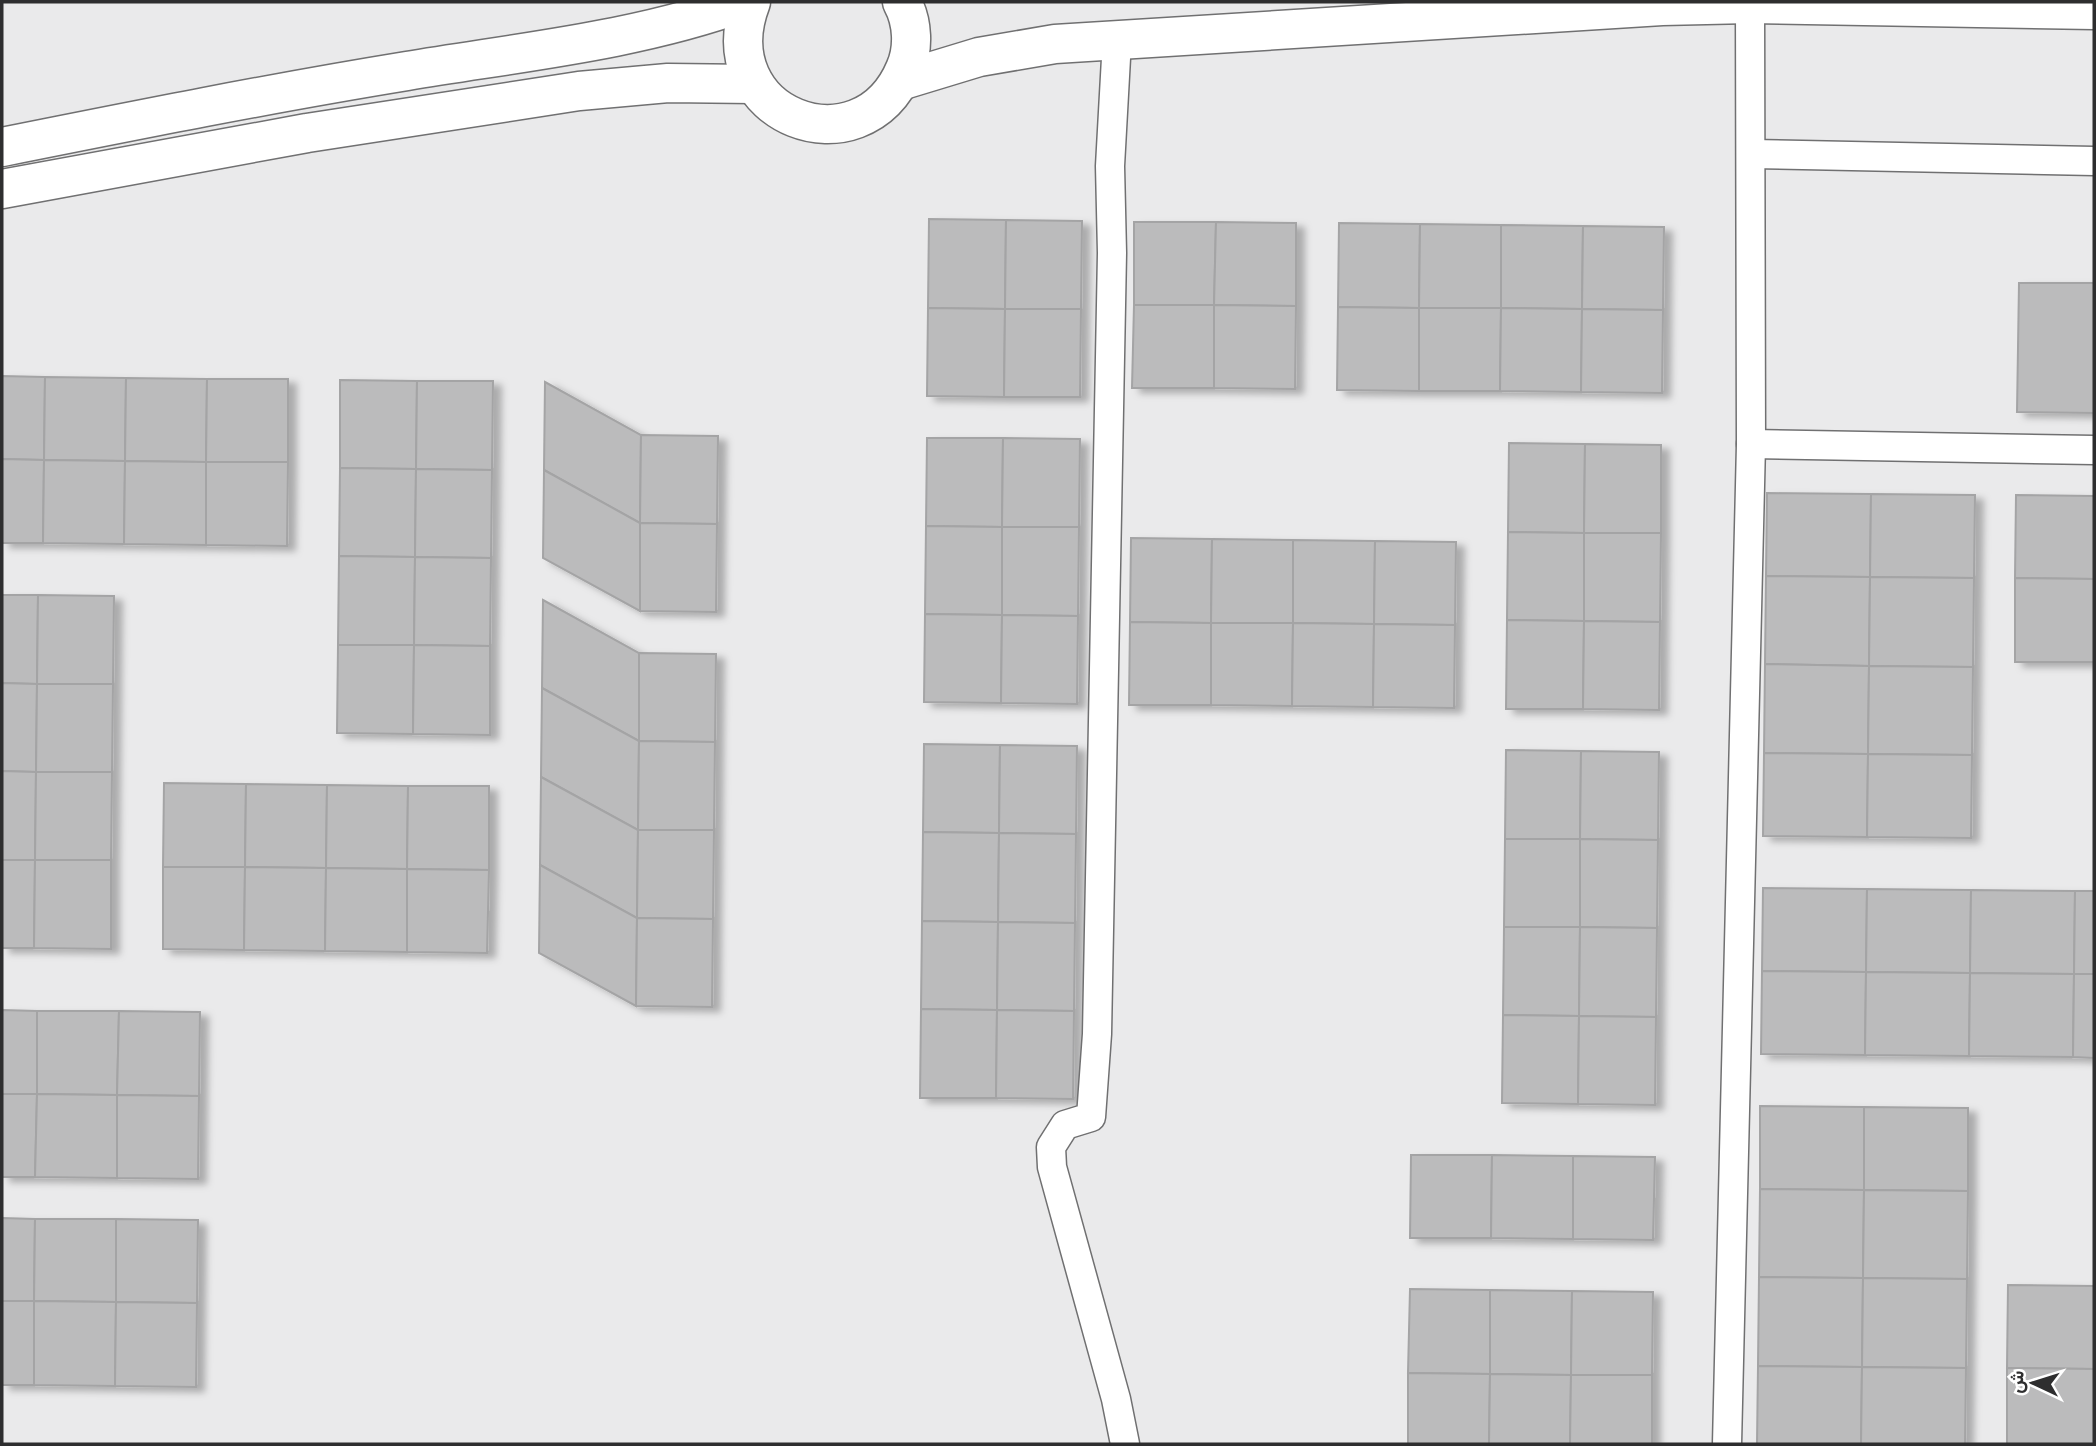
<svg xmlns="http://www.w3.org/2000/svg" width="2096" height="1446" font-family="'Archivo Narrow',Vazirmatn,sans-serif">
<defs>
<filter id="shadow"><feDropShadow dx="8" dy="4.5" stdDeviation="3.5" flood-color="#0004"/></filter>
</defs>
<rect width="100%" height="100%" fill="#eaeaeb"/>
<!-- building -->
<g fill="#bbbbbc" stroke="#a4a4a5" stroke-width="2" filter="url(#shadow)">
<path d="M929 219 1006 220 1005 309 928 308Z"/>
<path d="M1006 220 1082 221 1081 309H1005Z"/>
<path d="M1134 222H1216L1214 305H1134Z"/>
<path d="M1216 222 1296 223V306L1214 305Z"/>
<path d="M1339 223 1420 224 1419 308 1338 307Z"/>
<path d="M1420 224 1501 225V308H1419Z"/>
<path d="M1501 225 1583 226 1582 309 1501 308Z"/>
<path d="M1583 226 1664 227 1663 310 1582 309Z"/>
<path d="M2019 283H2094V413L2017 412Z"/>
<path d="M1134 305H1214V388H1132Z"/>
<path d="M1214 305 1296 306 1295 389 1214 388Z"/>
<path d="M1338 307 1419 308V391L1337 390Z"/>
<path d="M928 308 1005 309 1004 397 927 396Z"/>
<path d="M1419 308H1501L1500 391H1419Z"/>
<path d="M1501 308 1582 309 1581 392 1500 391Z"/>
<path d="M1005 309H1081L1080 397H1004Z"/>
<path d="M1582 309 1663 310 1662 393 1581 392Z"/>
<path d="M2 376 45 377 44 460 2 459Z"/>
<path d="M45 377 126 378 125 461 44 460Z"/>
<path d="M126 378 207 379 206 462 125 461Z"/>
<path d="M207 379H288V462H206Z"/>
<path d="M340 380 417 381 416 469 340 468Z"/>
<path d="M417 381H493L492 470 416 469Z"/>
<path d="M545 382 641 435 640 523 544 470Z"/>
<path d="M641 435 718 436 717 524 640 523Z"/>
<path d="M927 438H1003L1002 527 926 526Z"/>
<path d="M1003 438 1080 439 1079 527H1002Z"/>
<path d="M1509 443 1585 444 1584 533 1508 532Z"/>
<path d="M1585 444 1661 445V533H1584Z"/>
<path d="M2 459 44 460 43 543H2Z"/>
<path d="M44 460 125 461 124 544 43 543Z"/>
<path d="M125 461 206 462V545L124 544Z"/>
<path d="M206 462H288L287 546 206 545Z"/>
<path d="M340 468 416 469 415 557 339 556Z"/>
<path d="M416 469 492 470 491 558 415 557Z"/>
<path d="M544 470 640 523V611L543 558Z"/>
<path d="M1767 493 1871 494 1870 577 1766 576Z"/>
<path d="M1871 494 1975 495 1974 578 1870 577Z"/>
<path d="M2016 495 2094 496V579L2015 578Z"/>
<path d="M640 523 717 524 716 612 640 611Z"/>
<path d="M926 526 1002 527V615L925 614Z"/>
<path d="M1002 527H1079L1078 616 1002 615Z"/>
<path d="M1508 532 1584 533V621L1507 620Z"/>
<path d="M1584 533H1661L1660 622 1584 621Z"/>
<path d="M1131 538 1212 539 1211 623 1130 622Z"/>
<path d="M1212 539 1293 540V623H1211Z"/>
<path d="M1293 540 1375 541 1374 624 1293 623Z"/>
<path d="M1375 541 1456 542 1455 625 1374 624Z"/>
<path d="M339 556 415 557 414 645H338Z"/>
<path d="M415 557 491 558 490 646 414 645Z"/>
<path d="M1766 576 1870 577 1869 666 1765 664Z"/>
<path d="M1870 577 1974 578 1973 667 1869 666Z"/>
<path d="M2015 578 2094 579V662H2015Z"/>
<path d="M2 595H38L37 684 2 683Z"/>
<path d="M38 595 114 596 113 684H37Z"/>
<path d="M543 600 639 653V741L542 688Z"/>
<path d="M925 614 1002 615 1001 703 924 702Z"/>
<path d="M1002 615 1078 616 1077 704 1001 703Z"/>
<path d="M1507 620 1584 621 1583 709H1506Z"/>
<path d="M1584 621 1660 622 1659 710 1583 709Z"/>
<path d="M1130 622 1211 623V705H1129Z"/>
<path d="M1211 623H1293L1292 706 1211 705Z"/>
<path d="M1293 623 1374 624 1373 707 1292 706Z"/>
<path d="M1374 624 1455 625 1454 708 1373 707Z"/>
<path d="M338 645H414L413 734 337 733Z"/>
<path d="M414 645 490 646V735L413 734Z"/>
<path d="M639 653 716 654 715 742 639 741Z"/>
<path d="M1765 664 1869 666 1868 754 1764 753Z"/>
<path d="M1869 666 1973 667 1972 755 1868 754Z"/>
<path d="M2 683 37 684 36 772 2 771Z"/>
<path d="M37 684H113L112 772H36Z"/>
<path d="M542 688 639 741 638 830 541 777Z"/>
<path d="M639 741 715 742 714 830H638Z"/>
<path d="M924 744 1000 745 999 833 923 832Z"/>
<path d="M1000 745 1077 746 1076 834 999 833Z"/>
<path d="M1506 750 1581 751 1580 839H1505Z"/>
<path d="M1581 751 1659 752 1658 840 1580 839Z"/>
<path d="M1764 753 1868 754 1867 837 1763 836Z"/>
<path d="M1868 754 1972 755 1971 838 1867 837Z"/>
<path d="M2 771 36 772 35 860H2Z"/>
<path d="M36 772H112L111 860H35Z"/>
<path d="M541 777 638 830 637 918 540 865Z"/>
<path d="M164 783 246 784 245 867H163Z"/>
<path d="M246 784 327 785 326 868 245 867Z"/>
<path d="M327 785 408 786 407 869 326 868Z"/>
<path d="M408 786H489V870L407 869Z"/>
<path d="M638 830H714L713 919 637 918Z"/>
<path d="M923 832 999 833 998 922 922 921Z"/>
<path d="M999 833 1076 834 1075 923 998 922Z"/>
<path d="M1505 839H1580V927H1504Z"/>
<path d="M1580 839 1658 840 1657 928 1580 927Z"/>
<path d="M2 860H35L34 948H2Z"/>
<path d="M35 860H111V949L34 948Z"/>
<path d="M540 865 637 918 636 1006 539 953Z"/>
<path d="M163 867H245L244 950 163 949Z"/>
<path d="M245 867 326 868 325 951 244 950Z"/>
<path d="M326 868 407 869V952L325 951Z"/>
<path d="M407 869 489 870 487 953 407 952Z"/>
<path d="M1763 888 1867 889 1866 972 1762 971Z"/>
<path d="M1867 889 1971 890 1970 973 1866 972Z"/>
<path d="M1971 890 2075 891 2074 974 1970 973Z"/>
<path d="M2075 891H2094V974H2074Z"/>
<path d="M637 918 713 919 712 1007 636 1006Z"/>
<path d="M922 921 998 922 997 1010 921 1009Z"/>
<path d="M998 922 1075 923 1074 1011 997 1010Z"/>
<path d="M1504 927H1580L1579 1016 1503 1015Z"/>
<path d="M1580 927 1657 928 1656 1017 1579 1016Z"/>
<path d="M1762 971 1866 972 1865 1055 1761 1054Z"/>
<path d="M1866 972 1970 973 1969 1056 1865 1055Z"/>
<path d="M1970 973 2074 974 2073 1057 1969 1056Z"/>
<path d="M2074 974H2094V1058L2073 1057Z"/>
<path d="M921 1009 997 1010 996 1098H920Z"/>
<path d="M2 1010 37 1011V1094H2Z"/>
<path d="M997 1010 1074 1011 1073 1099 996 1098Z"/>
<path d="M37 1011H119L117 1095 37 1094Z"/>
<path d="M119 1011 200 1012 199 1096 117 1095Z"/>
<path d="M1503 1015 1579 1016 1578 1104 1502 1103Z"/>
<path d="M1579 1016 1656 1017 1655 1105 1578 1104Z"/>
<path d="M2 1094H37L35 1177H2Z"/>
<path d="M37 1094 117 1095V1178L35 1177Z"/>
<path d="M117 1095 199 1096 198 1179 117 1178Z"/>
<path d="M1760 1106 1864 1107V1190L1760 1189Z"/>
<path d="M1864 1107 1968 1108V1191L1864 1190Z"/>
<path d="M1411 1155H1492L1491 1238H1410Z"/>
<path d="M1492 1155 1573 1156V1239L1491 1238Z"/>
<path d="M1573 1156 1655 1157 1653 1240 1573 1239Z"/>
<path d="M1760 1189 1864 1190 1863 1278 1759 1277Z"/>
<path d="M1864 1190 1968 1191 1967 1279 1863 1278Z"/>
<path d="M2 1218 35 1219 34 1301H2Z"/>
<path d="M35 1219H116V1302L34 1301Z"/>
<path d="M116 1219 198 1220 197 1303 116 1302Z"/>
<path d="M1759 1277 1863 1278 1862 1367 1758 1366Z"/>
<path d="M1863 1278 1967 1279 1966 1368 1862 1367Z"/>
<path d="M2008 1285 2094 1286V1369L2007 1368Z"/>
<path d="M1410 1289 1490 1290V1374L1408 1373Z"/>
<path d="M1490 1290 1572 1291 1571 1375 1490 1374Z"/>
<path d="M1572 1291 1653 1292 1652 1375H1571Z"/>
<rect x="2" y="1301" width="32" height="84"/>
<path d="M34 1301 116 1302 115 1386 34 1385Z"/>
<path d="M116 1302 197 1303 196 1387 115 1386Z"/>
<path d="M1758 1366 1862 1367 1861 1444H1757Z"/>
<path d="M1862 1367 1966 1368 1965 1444H1861Z"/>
<path d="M2007 1368 2094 1369V1444H2007Z"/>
<path d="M1408 1373 1490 1374 1489 1444H1408Z"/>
<path d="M1490 1374 1571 1375 1570 1444H1489Z"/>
<path d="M1571 1375H1652V1444H1570Z"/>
</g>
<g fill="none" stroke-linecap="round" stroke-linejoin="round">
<!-- minor casing -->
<g stroke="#707071" stroke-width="31">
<g id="minor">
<path d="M1117 40 1110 166 1112 253 1097 1034 1091 1117 1065 1125 1051 1147 1052 1167 1116 1399 1125 1444"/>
<path d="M1752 154 2094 161"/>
<path d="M1751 444 2094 450"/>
<path d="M1727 1444 1751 444 1750 4"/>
</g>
</g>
<!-- trunk casing -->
<g stroke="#707071" stroke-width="41">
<g id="trunk">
<path d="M751 2C707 116 861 174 905 69 914 49 913 22 902 2"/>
<path d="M900 81 979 57 1055 44 1662 6 1750 4 2094 10"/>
<path d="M2 147C137 120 272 93 407 71 520 52 636 41 744 2"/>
<path d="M2 189 307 133 579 91 668 83 754 84"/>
</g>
</g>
<!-- minor -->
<use href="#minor" stroke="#fff" stroke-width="28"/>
<!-- trunk -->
<use href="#trunk" stroke="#fff" stroke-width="38"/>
</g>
<!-- border -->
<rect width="2096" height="1446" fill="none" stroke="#2e2e2f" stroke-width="7"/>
<!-- north arrow -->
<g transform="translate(2033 1383) rotate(274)" stroke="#ffffff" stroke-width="5" paint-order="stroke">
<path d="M0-5L12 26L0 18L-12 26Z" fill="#2e2e2f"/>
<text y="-10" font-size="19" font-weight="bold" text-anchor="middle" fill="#2e2e2f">ش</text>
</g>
</svg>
